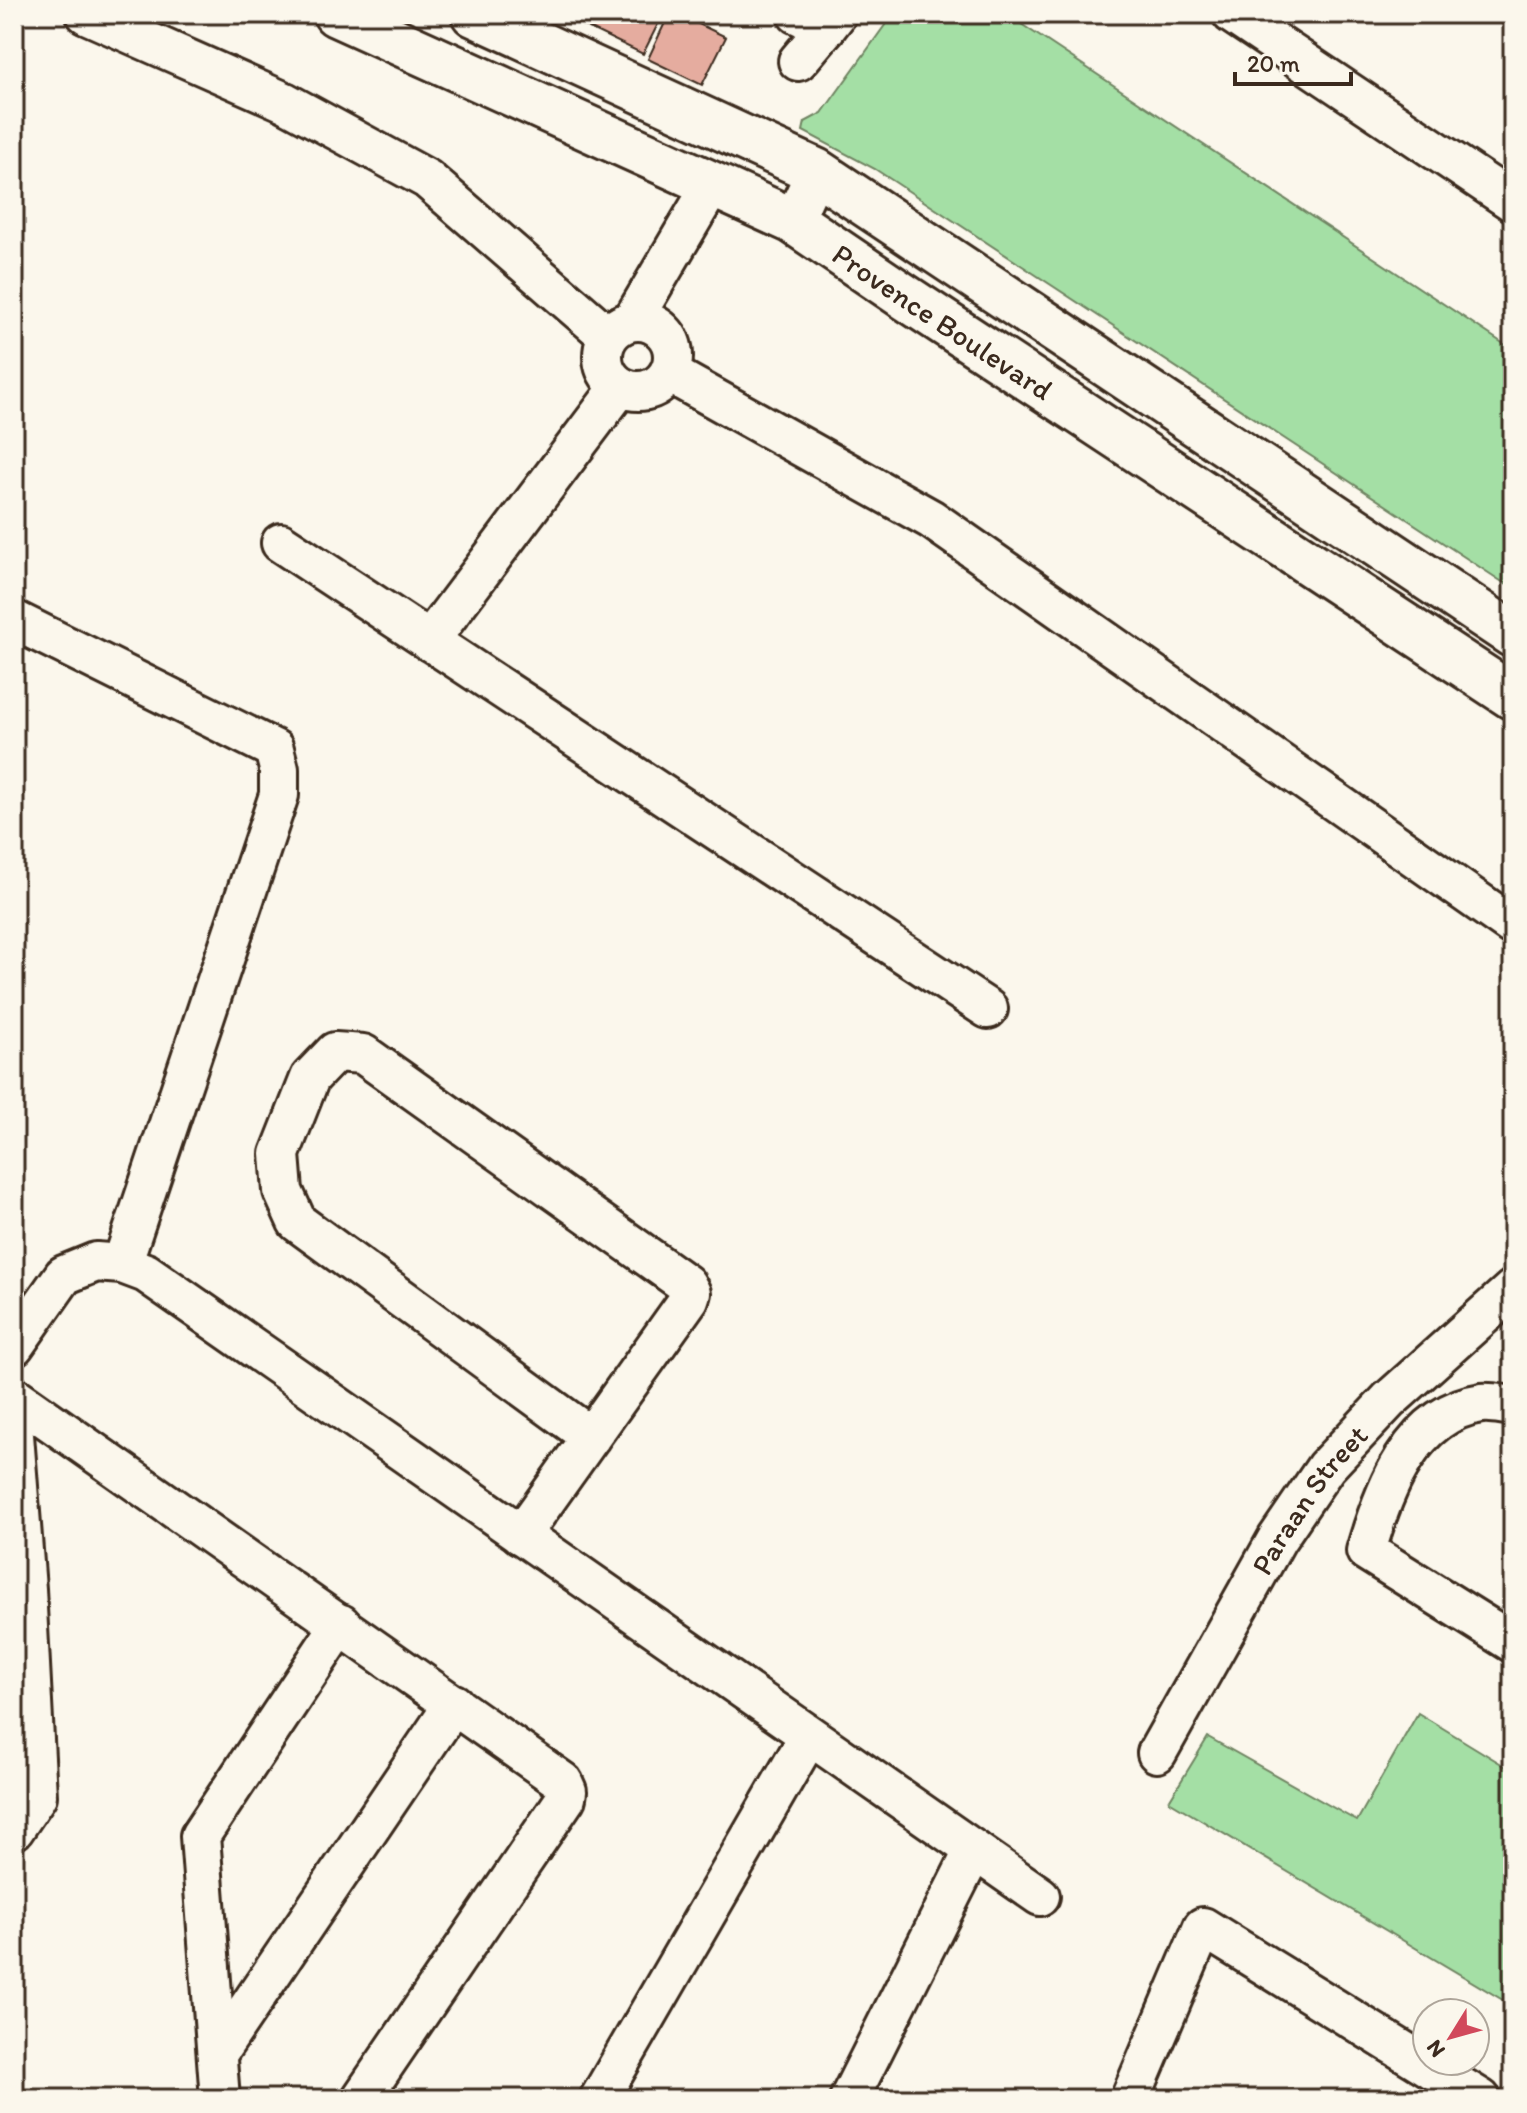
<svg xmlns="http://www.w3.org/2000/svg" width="1527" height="2113" font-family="Itim,sans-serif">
<rect width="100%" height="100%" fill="#fbf7ec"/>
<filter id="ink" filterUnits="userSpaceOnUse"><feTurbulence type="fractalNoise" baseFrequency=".0125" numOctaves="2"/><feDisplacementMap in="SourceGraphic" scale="16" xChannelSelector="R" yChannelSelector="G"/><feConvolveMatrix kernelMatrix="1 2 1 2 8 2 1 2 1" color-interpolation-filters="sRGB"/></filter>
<g filter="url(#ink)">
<!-- green -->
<g fill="#a4dfa5" stroke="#708462" stroke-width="2">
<path d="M893 14H1006L1513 350V589L875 169 803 131 805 122 822 113Z"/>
<path d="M1418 1713 1513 1771V2006L1169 1801 1208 1737 1357 1821Z"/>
</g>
<!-- building -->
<g fill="#e5ac9f" stroke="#3b2a1e" stroke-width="2">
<path d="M559 14H592L586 27Z"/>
<path d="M595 14H663L643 54 589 28Z"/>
<path d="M669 14H678L726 37 702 85 648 59Z"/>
</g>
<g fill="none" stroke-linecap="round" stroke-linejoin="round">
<!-- minor casing -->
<g stroke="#3b2a1e" stroke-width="44">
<g id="minor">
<path d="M86 14 285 102 427 179 608 336"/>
<path d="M797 14 826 28 837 14"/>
<path d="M1232 14 1513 202"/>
<path d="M798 61 826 28"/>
<path d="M793 221 816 171"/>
<circle cx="638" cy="356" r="35"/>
<path d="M632 321 712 185"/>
<path d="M669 373 931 519 1513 926"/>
<path d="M281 543 988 1009"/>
<path d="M14 620 274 749 279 769V795L122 1264"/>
<path d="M429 641 620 387"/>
<path d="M14 1346 64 1275 96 1262 122 1264 146 1273 1040 1896"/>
<path d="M14 1396 563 1782 567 1791 566 1798 361 2099"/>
<path d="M1513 1406C1503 1405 1492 1402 1482 1403 1411 1413 1383 1492 1366 1551L1513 1643"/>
<path d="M14 1435 26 1589 37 1796 14 1830"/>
<path d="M521 1535 689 1299 691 1293 686 1284 363 1054 335 1052 310 1078 280 1154 283 1191 297 1222 591 1437"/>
<path id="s1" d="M1157 1753 1277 1539 1326 1467 1389 1400 1513 1289"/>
<path d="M217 2054 454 1704"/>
<path d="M220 2099 200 1836 341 1624"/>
<path d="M599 2099 809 1736"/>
<path d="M849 2099 974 1850"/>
<path d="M1130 2099 1203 1927 1481 2099"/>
</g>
</g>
<!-- tertiary casing -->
<g stroke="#3b2a1e" stroke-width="50">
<g id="tertiary">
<path id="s2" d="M336 14 793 221 905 297 1513 697"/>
<path d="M474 14 816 171 1513 635"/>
</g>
</g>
<!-- minor -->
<use href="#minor" stroke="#fbf7ec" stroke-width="38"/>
<!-- tertiary -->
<use href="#tertiary" stroke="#fbf7ec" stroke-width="44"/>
</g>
</g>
<g text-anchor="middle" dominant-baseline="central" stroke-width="8" stroke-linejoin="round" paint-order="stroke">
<!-- street labels -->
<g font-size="30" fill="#3b2a1e" stroke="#fbf7ec">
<text stroke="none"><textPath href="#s2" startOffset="682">Provence Boulevard</textPath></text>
<text stroke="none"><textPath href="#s1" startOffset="296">Paraan Street</textPath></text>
</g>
</g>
<!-- margin -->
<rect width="1527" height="2113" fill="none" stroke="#fbf7ec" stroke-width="48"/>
<rect x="24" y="24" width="1479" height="2065" fill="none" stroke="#3b2a1e" stroke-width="3" filter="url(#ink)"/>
<!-- north arrow -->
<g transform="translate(1451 2037) rotate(233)"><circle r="38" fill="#fbf7ec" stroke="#aea59a" stroke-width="2"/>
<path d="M0-6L14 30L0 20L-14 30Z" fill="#d1495b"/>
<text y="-12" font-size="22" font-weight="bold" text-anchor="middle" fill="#3b2a1e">N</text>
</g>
<!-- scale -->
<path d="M1235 72v12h116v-12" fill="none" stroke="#3b2a1e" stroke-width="4"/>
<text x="1247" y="72" font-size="24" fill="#3b2a1e" stroke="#fbf7ec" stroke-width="6" paint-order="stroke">20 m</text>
</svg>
